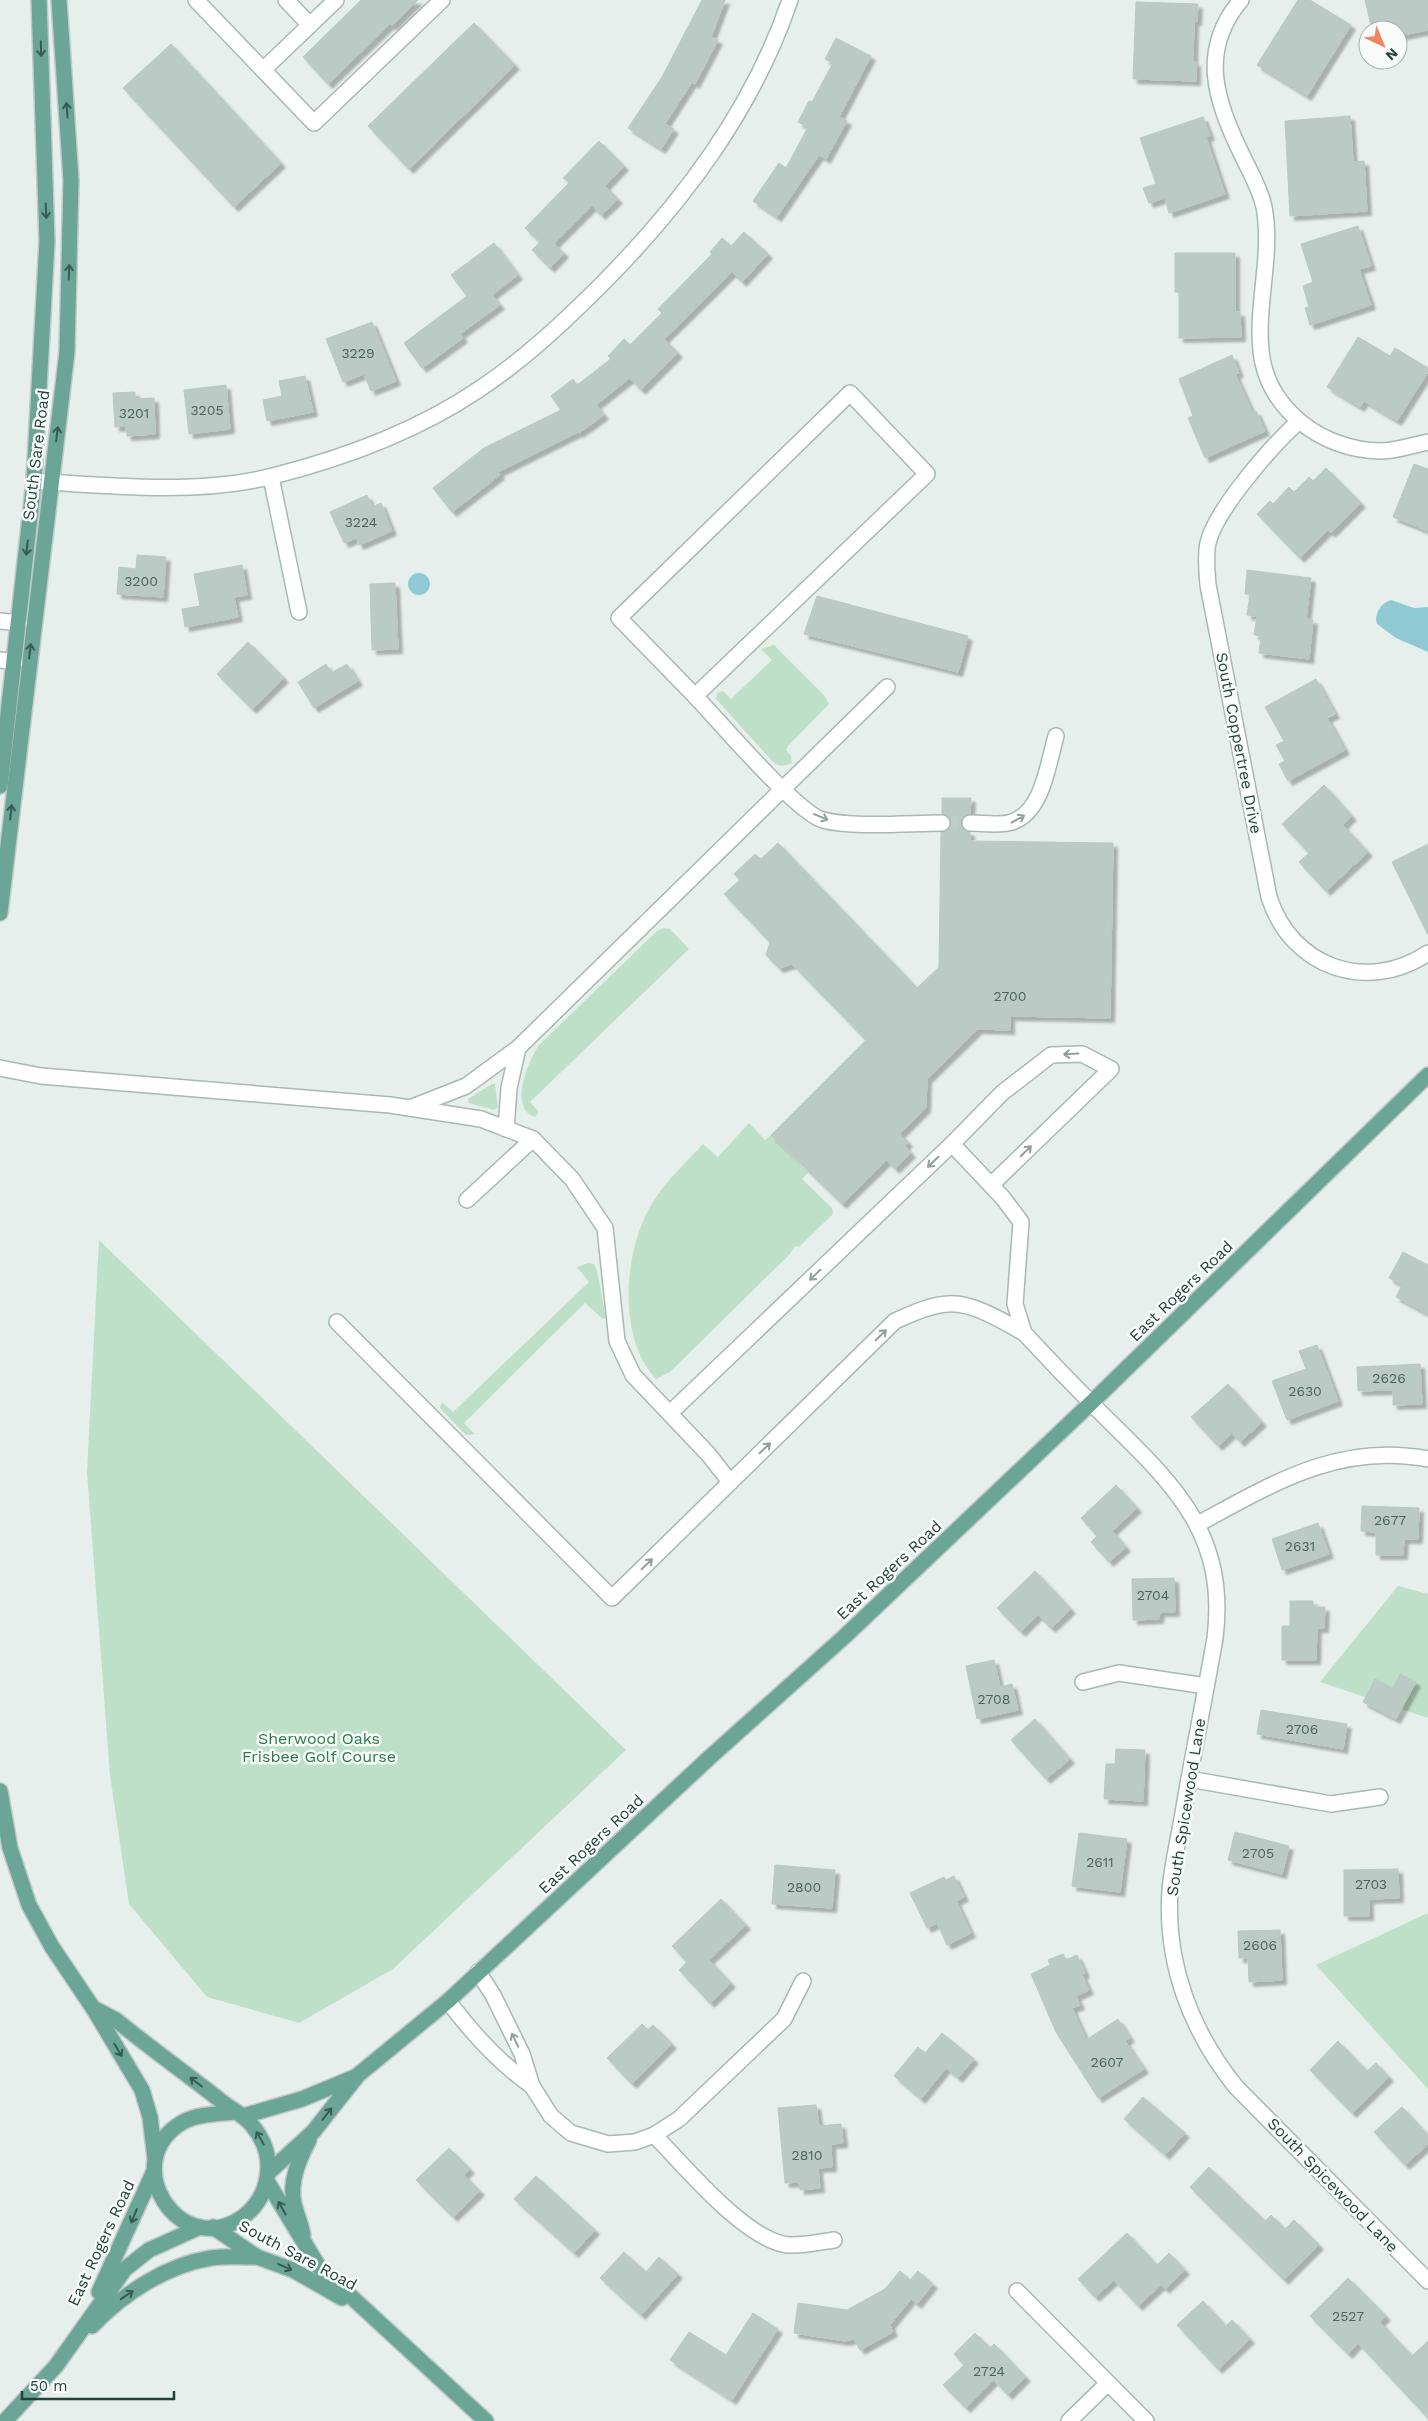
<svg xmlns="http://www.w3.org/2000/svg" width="1428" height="2421" font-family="'Work Sans',sans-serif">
<defs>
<filter id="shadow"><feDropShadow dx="4.5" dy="4.5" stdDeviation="1" flood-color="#0004"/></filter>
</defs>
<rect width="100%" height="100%" fill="#e6efeb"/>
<!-- green -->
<g fill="#bfe0c8">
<path d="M774 645 824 695 829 704 788 746 786 750 791 756 792 763 782 766 775 764 716 699 717 693 723 691 731 699 772 660 761 649Z"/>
<path d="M664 928 670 929 689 949 530 1102 539 1112 535 1117C508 1109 528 1061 539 1045L657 931Z"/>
<path d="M492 1084H495L498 1107 494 1110 469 1103 468 1099Z"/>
<path d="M749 1123 765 1140 771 1135 808 1173 802 1179 832 1208 833 1214 800 1246 794 1247 790 1254 670 1372 656 1379C616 1337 624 1247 653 1202 666 1180 687 1162 703 1144L718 1157Z"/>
<path d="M99 1240 626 1750 393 1969 299 2023 207 1997 129 1904 110 1775 87 1472Z"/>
<path d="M588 1263 594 1264 597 1270 606 1318 603 1319 585 1303 464 1423 475 1434 466 1435 440 1408 442 1402 453 1412 589 1282 577 1267Z"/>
<path d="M1398 1586 1428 1594V1718L1320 1682Z"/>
<path d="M1428 1913V2089L1316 1965Z"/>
</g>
<!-- water -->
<g fill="#8ec9d4">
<circle cx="419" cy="584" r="11"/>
<path d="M1391 600 1414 608 1428 607V652L1396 638 1377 624C1374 614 1381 603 1391 600Z"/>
</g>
<!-- building -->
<g fill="#bbcac4" stroke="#b8c9c2" filter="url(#shadow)">
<path d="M361 0H418L392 26 390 24 328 84 303 57Z"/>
<path d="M702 0H725L711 37 718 40 695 84 692 82 665 124 674 129 661 149 628 128 662 77Z"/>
<path d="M1298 0H1310L1351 25 1307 96 1257 65Z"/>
<path d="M1365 0H1428V30L1398 36V30H1372Z"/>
<path d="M1136 2 1198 4 1197 21H1194L1193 62H1196V81L1133 79Z"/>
<path d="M474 23 515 65 409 169 368 126Z"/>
<path d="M836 38 871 56 839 117 847 121 826 159 819 155 777 217 753 201 779 163 786 168 808 127 798 122 809 101 812 102 833 63 825 59Z"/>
<path d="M171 44 281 163 234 207 123 88Z"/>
<path d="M1350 116 1353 162 1364 161 1367 211 1290 216 1285 121Z"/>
<path d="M1203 117 1210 136 1206 137 1225 194 1169 213 1165 198 1149 203 1143 188 1156 184 1140 138Z"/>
<path d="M599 141 624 166 605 186 618 199 601 215 592 206 554 244 564 253 550 268 532 250 540 242 525 228 569 183 563 178Z"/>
<path d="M1358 226 1371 266 1359 269 1371 305 1310 325 1305 308 1309 307 1303 286 1313 282 1301 244Z"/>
<path d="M744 232 768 254 742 282 732 272 664 339 678 353 641 390 630 378 596 405 604 415 579 433 578 432 498 472 500 475 452 512 433 488 484 448 561 410 551 396 573 379 577 385 611 359 608 356 624 339 630 345 662 313 658 309 712 254 710 252 722 238 731 246Z"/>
<path d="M494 243 518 275 492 295 500 305 460 334 463 338 422 368 404 343 467 296 451 275Z"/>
<path d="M1175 253H1235V312H1240L1241 337 1179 338V292H1175Z"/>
<path d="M372 322 396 381 371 391 364 374 343 382 326 339Z"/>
<path d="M1358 337 1390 356 1395 348 1428 368V372L1397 421 1364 401 1360 407 1327 387Z"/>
<path d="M1232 355 1239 373 1235 374 1252 412 1256 411 1265 431 1205 458 1188 418 1193 416 1179 379Z"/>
<path d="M305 376 313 412 267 421 263 400 282 396 279 381Z"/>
<path d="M226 385 230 429 189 434 184 390Z"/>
<path d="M135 392V399L154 398 155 434 127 436 126 426 115 427 113 393Z"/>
<path d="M1414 464 1428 469V531L1393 517Z"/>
<path d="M1326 468 1361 503 1331 533 1328 530 1300 558 1257 514 1270 501 1273 504 1289 487 1294 492 1309 477 1313 481Z"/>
<path d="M367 495 372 507 381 503 392 531 359 545 356 538 344 543 330 512Z"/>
<path d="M137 555 166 557 163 597 117 594 119 567 136 569Z"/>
<path d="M242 565 247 595 234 597 238 617 185 627 182 609 200 606 194 574Z"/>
<path d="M1247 570 1311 578 1306 619 1313 620 1309 659 1259 653 1261 636 1254 635 1257 616 1247 615 1250 594H1245Z"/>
<path d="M395 583 398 649 372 650 370 584Z"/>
<path d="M817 596 968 636 958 672 804 634Z"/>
<path d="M248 642 284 678 252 709 217 674Z"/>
<path d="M326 664 331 673 347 664 358 681 314 708 298 682Z"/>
<path d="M1316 679 1335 714 1327 718 1345 750 1288 781 1279 764 1285 761 1276 745 1284 741 1265 707Z"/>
<path d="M1324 785 1352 816 1343 825 1368 852 1326 891 1299 862 1309 853 1282 824Z"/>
<path d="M942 798H971L970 814 962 818 961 823 965 831 970 832V841L1113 843 1110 1018 1010 1016V1030L978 1029 927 1079 926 1108 900 1134 908 1142 905 1146 911 1153 895 1169 887 1160 842 1204 771 1135 866 1040 792 964 779 968 766 955 770 942 724 894 740 880 734 874 755 854 761 859 778 843 917 988 939 967 941 832 947 831 951 823 950 818 942 814Z"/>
<path d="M1428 844V935L1392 862Z"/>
<path d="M1403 1252 1428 1265V1314L1396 1297 1402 1285 1389 1278Z"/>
<path d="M1317 1345 1338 1401 1287 1420 1272 1381 1306 1369 1299 1351Z"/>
<path d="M1420 1364 1422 1404 1393 1405V1390L1358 1391 1357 1367Z"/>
<path d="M1228 1384 1262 1422 1240 1442 1232 1433 1218 1446 1191 1417Z"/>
<path d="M1116 1485 1137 1508 1112 1531 1126 1547 1109 1562 1091 1542 1097 1536 1081 1518Z"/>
<path d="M1362 1506 1419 1508 1418 1539H1404L1403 1555H1376V1532L1361 1531Z"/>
<path d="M1318 1523 1329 1554 1282 1570 1272 1539Z"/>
<path d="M1035 1571 1071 1609 1051 1628 1038 1615 1021 1632 997 1608Z"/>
<path d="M1174 1578 1175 1612H1160L1159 1619 1133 1620 1132 1579Z"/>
<path d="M1290 1601H1313V1607H1325L1324 1628H1317L1316 1660H1282V1626H1290Z"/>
<path d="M994 1660 1000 1687 1012 1684 1018 1710 977 1719 966 1666Z"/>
<path d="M1400 1674 1416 1682 1396 1719 1363 1702 1375 1679 1393 1688Z"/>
<path d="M1261 1710 1347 1724 1343 1749 1257 1734Z"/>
<path d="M1035 1719 1070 1759 1046 1779 1011 1740Z"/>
<path d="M1116 1749 1145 1750 1143 1801 1104 1799 1106 1764H1115Z"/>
<path d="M1235 1832 1289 1846 1282 1874 1228 1860Z"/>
<path d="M1079 1833 1127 1839 1120 1892 1072 1886Z"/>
<path d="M775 1865 835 1870 832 1908 772 1904Z"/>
<path d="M1398 1869 1399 1898 1369 1899V1916H1344V1870Z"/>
<path d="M954 1876 964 1897 956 1901 971 1933 947 1945 937 1923 927 1928 910 1893 944 1877 946 1880Z"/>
<path d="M721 1899 746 1925 709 1960 731 1983 710 2003 679 1970 687 1962 672 1946Z"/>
<path d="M1280 1930 1282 1980 1249 1982 1248 1958H1239L1238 1931Z"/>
<path d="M1063 1954 1066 1960 1077 1955 1085 1973 1082 1975 1089 1990 1076 1996 1080 2005 1072 2008 1086 2040 1118 2019 1130 2038 1125 2041 1144 2069 1098 2098 1056 2032 1031 1974 1050 1965 1048 1960Z"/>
<path d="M642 2024 648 2030 653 2025 672 2044 632 2084 607 2058Z"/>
<path d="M942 2033 974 2059 958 2078 946 2068 921 2099 894 2076 918 2047 925 2053Z"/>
<path d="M1338 2041 1367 2071 1376 2063 1389 2077 1352 2113 1310 2070Z"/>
<path d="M1143 2097 1185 2133 1165 2155 1124 2119Z"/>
<path d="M816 2105 819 2126 841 2124 843 2143 831 2144 832 2167 818 2168 820 2188 800 2190 799 2182 785 2183 778 2108Z"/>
<path d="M1402 2107 1428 2135V2144L1405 2165 1374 2132Z"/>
<path d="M449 2148 470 2169 464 2175 480 2191 453 2217 416 2180Z"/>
<path d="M1209 2167 1265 2221 1271 2215 1285 2229 1294 2220 1319 2245 1284 2280 1190 2187Z"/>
<path d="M536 2176 595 2230 574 2253 514 2199Z"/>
<path d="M1127 2233 1157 2265 1169 2253 1185 2270 1165 2289 1161 2285 1138 2306 1114 2280 1095 2297 1078 2279Z"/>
<path d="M624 2252 646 2272 659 2257 678 2274 641 2315 600 2278Z"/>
<path d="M900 2271 910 2280 918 2271 933 2284 917 2304 911 2299 890 2325 893 2332 860 2350 854 2339 845 2341 794 2333 798 2303 847 2310 885 2289Z"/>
<path d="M1348 2278 1386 2316 1380 2322 1412 2356 1428 2341V2418L1358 2343 1348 2354 1310 2316Z"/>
<path d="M1203 2301 1226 2326 1232 2320 1250 2339 1218 2369 1177 2325Z"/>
<path d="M753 2313 778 2329 732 2400 670 2360 689 2332 726 2355Z"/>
<path d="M975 2333 990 2348 994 2344 1026 2377 1008 2395 994 2380 966 2408 943 2385 964 2365 954 2354Z"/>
</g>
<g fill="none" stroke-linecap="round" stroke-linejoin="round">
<!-- minor-tunnel -->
<path stroke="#bfccc8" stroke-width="15" stroke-dasharray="15 8" stroke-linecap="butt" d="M942 823H970"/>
<!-- minor casing -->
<g stroke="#a8b8b2" stroke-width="18">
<g id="minor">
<path d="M196 0 314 123 442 0"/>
<path d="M1241 0C1198 51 1216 101 1242 155 1250 172 1260 188 1264 207 1273 254 1256 303 1261 351 1267 410 1323 450 1380 451 1396 451 1412 445 1428 442"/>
<path d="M310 25 336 0"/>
<path d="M263 70 310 25 286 0"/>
<path d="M850 393 927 474 695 696 619 618Z"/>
<path d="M1298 422C1272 446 1216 509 1208 543 1205 557 1207 571 1208 585L1269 897C1291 967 1367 994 1428 953"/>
<path d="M271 477 299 612"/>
<path d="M34 481C109 486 199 495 273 476 344 458 417 431 478 390 525 359 565 321 604 282 684 201 753 109 790 0"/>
<path d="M0 621 19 623"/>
<path d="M0 660 15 662"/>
<path d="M695 696C718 720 798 814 823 820 852 828 910 823 942 823"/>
<path d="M970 823C983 823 1001 826 1012 822 1043 812 1048 763 1056 736"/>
<path d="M0 1068 41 1076 390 1105 481 1119 533 1139 572 1179 605 1228 617 1341 633 1375 709 1455 730 1482"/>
<path d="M410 1108 466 1086 518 1048 887 687"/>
<path d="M506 1129 509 1088 518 1048"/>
<path d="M952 1144 1003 1198 1021 1222 1015 1304 1024 1333"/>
<path d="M467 1200 533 1139"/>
<path d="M337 1322 612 1598 895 1321C911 1314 930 1305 948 1304 972 1302 1003 1321 1024 1333 1050 1361 1076 1388 1103 1415 1172 1483 1228 1532 1215 1638 1205 1696 1193 1754 1183 1813 1179 1838 1172 1865 1170 1891 1165 1963 1191 2031 1236 2087L1428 2281"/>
<path d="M670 1413 952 1144 1002 1093 1051 1055 1082 1054 1111 1069 991 1185"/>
<path d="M1198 1524C1272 1484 1339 1442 1428 1459"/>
<path d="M1083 1682 1119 1673 1206 1686"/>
<path d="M1189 1779 1331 1804 1380 1797"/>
<path d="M478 1972 493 1995 522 2054 532 2086 551 2116 571 2133 608 2144 635 2142 654 2135 679 2119 784 2019 803 1981"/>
<path d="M448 2001C472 2033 499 2063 532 2086"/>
<path d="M654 2135C685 2166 745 2240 788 2245 803 2246 820 2242 834 2240"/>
<path d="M1017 2291 1146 2421"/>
<path d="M1069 2421 1108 2383"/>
</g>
</g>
<!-- major casing -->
<g stroke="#c2cac8" stroke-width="18">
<g id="major">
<path d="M0 786 34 481 47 241 39 0"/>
<path d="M0 913 67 352 71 180 59 0"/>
<path d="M0 1791 10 1848 29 1905 52 1947 93 2008 142 2090 150 2117 155 2158"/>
<path d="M93 2008 116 2020C150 2048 187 2074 221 2101 231 2109 243 2115 251 2124 262 2137 269 2151 268 2169 267 2188 259 2205 243 2217 179 2262 116 2161 183 2122 198 2114 218 2114 235 2112"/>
<path d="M243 2116 302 2099 355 2077"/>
<path d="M268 2173 313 2132 358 2075 448 2001 709 1758 844 1637 1091 1403 1428 1075"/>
<path d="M268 2183 319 2267 486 2421"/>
<path d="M213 2227 257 2257 293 2270 342 2298"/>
<path d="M303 2235C301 2224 297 2215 294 2204 289 2182 299 2159 309 2140"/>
<path d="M99 2292 154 2171"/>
<path d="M92 2326C123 2294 166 2265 211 2258 226 2256 242 2257 257 2257"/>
<path d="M5 2421 56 2366 125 2269 149 2250 200 2227"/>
</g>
</g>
<!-- minor -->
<use href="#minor" stroke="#fff" stroke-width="15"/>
<!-- major -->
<use href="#major" stroke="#6aa596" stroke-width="15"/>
</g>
<!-- one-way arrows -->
<defs><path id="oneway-shaft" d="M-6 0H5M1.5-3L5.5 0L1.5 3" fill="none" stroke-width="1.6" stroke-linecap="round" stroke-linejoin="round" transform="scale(1.25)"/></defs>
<g stroke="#365b51">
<use href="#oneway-shaft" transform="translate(41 49) rotate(88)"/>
<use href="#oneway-shaft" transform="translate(67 110) rotate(-94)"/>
<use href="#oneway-shaft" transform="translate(46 211) rotate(88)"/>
<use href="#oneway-shaft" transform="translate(69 272) rotate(-88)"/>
<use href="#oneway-shaft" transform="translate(57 434) rotate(-83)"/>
<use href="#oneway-shaft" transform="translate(27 548) rotate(96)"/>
<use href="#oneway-shaft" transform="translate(30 651) rotate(-83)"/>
<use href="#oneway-shaft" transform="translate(11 812) rotate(-84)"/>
<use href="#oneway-shaft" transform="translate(118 2050) rotate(59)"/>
<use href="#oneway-shaft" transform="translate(196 2082) rotate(-143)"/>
<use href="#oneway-shaft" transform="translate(327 2114) rotate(-52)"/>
<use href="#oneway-shaft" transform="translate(260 2138) rotate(-120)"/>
<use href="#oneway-shaft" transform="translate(282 2208) rotate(-119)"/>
<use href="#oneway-shaft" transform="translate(134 2216) rotate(112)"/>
<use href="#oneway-shaft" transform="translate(285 2267) rotate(24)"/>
<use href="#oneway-shaft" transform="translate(127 2295) rotate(-34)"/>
</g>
<g stroke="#92a09c">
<use href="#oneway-shaft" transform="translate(821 817) rotate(23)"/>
<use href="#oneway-shaft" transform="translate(1018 819) rotate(-28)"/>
<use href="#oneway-shaft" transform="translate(1071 1054) rotate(177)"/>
<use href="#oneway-shaft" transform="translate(1026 1151) rotate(-44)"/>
<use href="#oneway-shaft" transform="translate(933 1162) rotate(136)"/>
<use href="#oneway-shaft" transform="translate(815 1275) rotate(136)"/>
<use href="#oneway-shaft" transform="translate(881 1335) rotate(-44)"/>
<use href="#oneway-shaft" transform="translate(765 1448) rotate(-44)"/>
<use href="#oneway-shaft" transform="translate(647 1564) rotate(-44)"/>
<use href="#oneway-shaft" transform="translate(515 2040) rotate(-116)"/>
</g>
<g text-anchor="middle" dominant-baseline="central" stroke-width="5" stroke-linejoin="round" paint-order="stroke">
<!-- number labels -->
<g font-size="14" fill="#4a645c">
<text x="358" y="353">3229</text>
<text x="207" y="410">3205</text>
<text x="134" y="413">3201</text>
<text x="361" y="522">3224</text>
<text x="141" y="581">3200</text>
<text x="1010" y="996">2700</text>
<text x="1389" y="1378">2626</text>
<text x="1305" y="1391">2630</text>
<text x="1390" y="1520">2677</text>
<text x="1300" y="1546">2631</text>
<text x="1153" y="1595">2704</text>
<text x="994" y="1699">2708</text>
<text x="1302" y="1729">2706</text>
<text x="1258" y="1853">2705</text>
<text x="1100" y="1862">2611</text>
<text x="1371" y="1884">2703</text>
<text x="804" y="1887">2800</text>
<text x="1260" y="1945">2606</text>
<text x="1107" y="2062">2607</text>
<text x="807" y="2155">2810</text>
<text x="1348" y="2316">2527</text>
<text x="989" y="2371">2724</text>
</g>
<!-- street labels -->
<g font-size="16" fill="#24423a" stroke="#f7fbf9">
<text transform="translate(36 455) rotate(-83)">South Sare Road</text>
<text transform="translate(1239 743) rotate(79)">South Coppertree Drive</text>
<text transform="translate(1181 1291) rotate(-44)">East Rogers Road</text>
<text transform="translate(889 1570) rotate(-43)">East Rogers Road</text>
<text transform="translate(1186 1807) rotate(-81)">South Spicewood Lane</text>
<text transform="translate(591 1844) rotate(-43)">East Rogers Road</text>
<text transform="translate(1333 2185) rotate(46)">South Spicewood Lane</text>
<text transform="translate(101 2243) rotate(-65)">East Rogers Road</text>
<text transform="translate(298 2255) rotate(28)">South Sare Road</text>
</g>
<!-- park labels -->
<g font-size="16" fill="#2d7a4b" stroke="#f7fbf9">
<text x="319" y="1738">Sherwood Oaks<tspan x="319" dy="18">Frisbee Golf Course</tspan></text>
</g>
</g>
<!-- north arrow -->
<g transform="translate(1383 45) rotate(136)"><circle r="24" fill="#f7fbf9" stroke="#a3b1ad"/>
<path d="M0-4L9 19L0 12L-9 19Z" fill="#f4845f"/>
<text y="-8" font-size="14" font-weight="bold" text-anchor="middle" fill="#24423a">N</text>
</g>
<!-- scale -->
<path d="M22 2391v8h152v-8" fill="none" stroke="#24423a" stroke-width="2.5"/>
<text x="30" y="2391" font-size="15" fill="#24423a" stroke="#f7fbf9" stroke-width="4" paint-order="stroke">50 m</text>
</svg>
